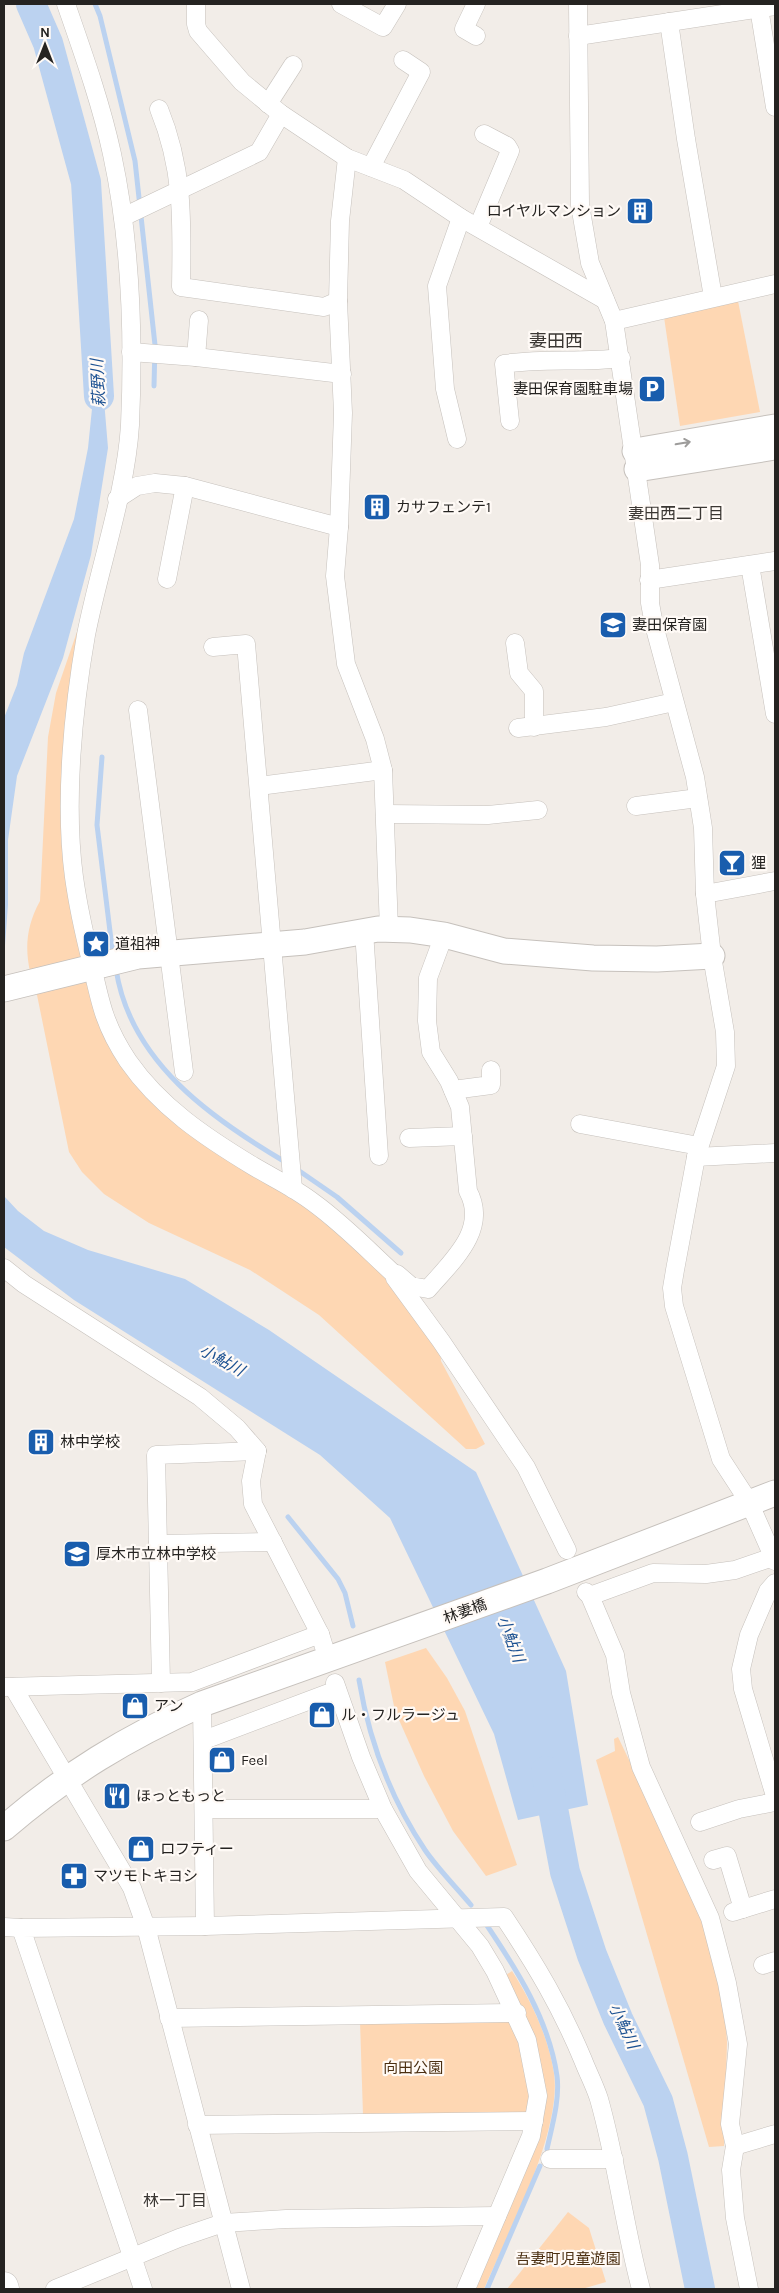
<svg xmlns="http://www.w3.org/2000/svg" width="779" height="2293" font-family="Karla,'Noto Sans JP',sans-serif">
<rect width="100%" height="100%" fill="#f2ede8"/>
<!-- green -->
<g fill="#fed7b3">
<path d="M738 301 760 412 680 426 664 317Z"/>
<path d="M80 623 66 758 83 959 152 1099 295 1197 388 1274 440 1349 441 1361 485 1444 476 1449H466L319 1315 250 1270 149 1223 104 1194 82 1172 69 1152 37 995C25 961 22 934 40 901L48 737 56 693Z"/>
<path d="M426 1648 447 1678 465 1711 517 1865 486 1876 453 1831 424 1776 395 1711 385 1662Z"/>
<path d="M618 1737 704 1916 723 1987 727 2042 724 2146 709 2147 596 1760 615 1751 614 1739Z"/>
<path d="M512 1971C531 2000 549 2039 554 2073 562 2133 508 2233 484 2289H472L542 2100 521 2005 503 1977Z"/>
<path d="M510 2019 515 2023 531 2107 524 2114 363 2115 360 2021Z"/>
<path d="M568 2212 589 2228 606 2282 582 2289H507Z"/>
</g>
<!-- water -->
<g fill="#bbd2f0">
<path d="M99 340 108 448 91 555 63 658 17 776 8 840V905L4 959V718L17 685 24 653 74 519 88 448Z"/>
<path d="M4 1196 18 1211 44 1231 88 1250 185 1279 269 1330 476 1472 566 1671 588 1805 518 1820 494 1734 390 1518 320 1455 74 1300 4 1247Z"/>
</g>
<g fill="none" stroke-linecap="round" stroke-linejoin="round">
<!-- stream -->
<g stroke="#bbd2f0" stroke-width="5">
<path d="M95 4 100 16 135 161 155 345 154 386"/>
<path d="M102 757 97 825 113 956"/>
<path d="M116 969C130 1062 212 1119 287 1163"/>
<path d="M295 1168 337 1197 401 1253"/>
<path d="M288 1517 338 1579 345 1593 353 1626"/>
<path d="M359 1680C369 1740 391 1799 425 1850 438 1869 456 1887 471 1905"/>
<path d="M486 1924C517 1970 549 2020 557 2076 560 2099 552 2126 547 2149"/>
<path d="M487 2289 540 2166"/>
</g>
<!-- river -->
<g stroke="#bbd2f0" stroke-width="30">
<path d="M31 4 48 43 86 182 99 396"/>
<path d="M546 1771 565 1872 592 1955 618 2019 658 2101 673 2157 700 2289"/>
</g>
<!-- street casing -->
<g stroke="#c6c1bc" stroke-width="19">
<g id="street">
<path d="M66 4C83 53 101 103 112 154 131 242 134 335 130 425 126 492 99 568 86 635 73 709 64 803 74 877 78 906 84 933 91 961 100 1002 104 1025 128 1061 160 1107 205 1137 253 1166 273 1178 295 1188 314 1203 343 1224 368 1250 394 1274L395 1278 441 1341 526 1467 567 1550"/>
<path d="M196 4V24L198 31 242 82 281 114 347 158 404 180 461 218 605 300"/>
<path d="M341 4 383 27 397 4"/>
<path d="M476 4 464 29 476 36"/>
<path d="M578 4 580 205 590 263 614 321 650 565V603L654 625 695 777 703 828 705 894 712 956 725 1032 726 1066 696 1157 675 1270 672 1288 674 1306 721 1459 749 1502 775 1561"/>
<path d="M759 8 775 107"/>
<path d="M669 22 686 139 713 297"/>
<path d="M578 36 775 6"/>
<path d="M268 104 293 65"/>
<path d="M159 109C184 170 182 223 181 287L324 307 338 301"/>
<path d="M347 158 340 221 338 301 343 413 339 527 335 576 346 664 375 739 383 770 389 929"/>
<path d="M371 167 421 72 403 60"/>
<path d="M123 217 259 152 281 114"/>
<path d="M478 227 510 151 507 146 484 134"/>
<path d="M614 321 775 284"/>
<path d="M131 352 196 357 342 374"/>
<path d="M196 357 199 320"/>
<path d="M510 421 504 364C543 358 582 363 621 358"/>
<path d="M457 439 445 389 437 286 461 218"/>
<path d="M117 499 137 486 155 483 185 486 339 527"/>
<path d="M750 565 775 714"/>
<path d="M167 579 185 486"/>
<path d="M649 580 775 561"/>
<path d="M515 643 519 673 534 691V727"/>
<path d="M213 647 246 644 293 1189"/>
<path d="M138 710 184 1072"/>
<path d="M518 728 606 717 674 702"/>
<path d="M259 786 383 770"/>
<path d="M636 806 698 798"/>
<path d="M385 814 488 815 538 810"/>
<path d="M705 894 775 881"/>
<path d="M364 931 379 1156"/>
<path d="M453 1090 491 1085V1070"/>
<path d="M580 1124 699 1146"/>
<path d="M409 1138 463 1136"/>
<path d="M696 1157 775 1153"/>
<path d="M4 1268 24 1284 200 1397 237 1428 257 1451"/>
<path d="M397 1274 411 1286 428 1289C451 1262 489 1230 468 1191L460 1107 449 1081 431 1052 427 1021 428 978 444 935"/>
<path d="M257 1451 251 1481 253 1504 320 1634 324 1647"/>
<path d="M158 1544 273 1542"/>
<path d="M775 1583 768 1591 749 1635 741 1669 743 1689 775 1796"/>
<path d="M586 1592 590 1596 615 1655 621 1693 641 1767 710 1918 727 1983 738 2044 730 2124 735 2146 731 2170 735 2218 749 2289"/>
<path d="M590 1596 653 1573 706 1574 735 1570 773 1557"/>
<path d="M161 1683 156 1455 257 1451"/>
<path d="M335 1683 361 1757 383 1809 418 1871 480 1946 495 1971 527 2040 538 2096 531 2136 466 2289"/>
<path d="M4 1687 192 1682 320 1634"/>
<path d="M13 1687 132 1888 146 1927 241 2289"/>
<path d="M202 1704 205 1926"/>
<path d="M204 1740 337 1690"/>
<path d="M204 1809H383"/>
<path d="M700 1822 739 1809 775 1802"/>
<path d="M713 1860 727 1856 743 1909"/>
<path d="M733 1912 775 1899"/>
<path d="M4 1927 21 1928"/>
<path d="M763 1965 775 1961"/>
<path d="M169 2018 517 2013"/>
<path d="M197 2125 534 2121"/>
<path d="M735 2146 775 2134"/>
<path d="M550 2159H614"/>
<path d="M55 2289 179 2238 223 2223 286 2219 497 2216"/>
<path d="M143 2289 21 1928 205 1926 504 1917C536 1965 561 2007 583 2060 588 2073 595 2086 599 2099 617 2162 624 2226 641 2289"/>
</g>
</g>
<!-- secondary casing -->
<g stroke="#c6c1bc" stroke-width="27">
<g id="secondary">
<path d="M635 451 775 427"/>
<path d="M637 469 775 447"/>
<path d="M4 989 138 956 305 942 378 929 410 930 444 935 504 951 593 958 657 959 712 956"/>
<path d="M4 1828C67 1774 126 1738 202 1704L547 1581 775 1493"/>
</g>
</g>
<!-- highway casing -->
<g stroke="#c6c1bc" stroke-width="29">
<path id="highway" d="M4 2286 5 2289"/>
</g>
<!-- street -->
<use href="#street" stroke="#fff" stroke-width="18"/>
<!-- secondary -->
<use href="#secondary" stroke="#fff" stroke-width="25"/>
<!-- highway -->
<use href="#highway" stroke="#fff" stroke-width="28"/>
</g>
<!-- one-way arrows -->
<defs><path id="oneway-shaft" d="M-6 0H5M1.5-3L5.5 0L1.5 3" fill="none" stroke-width="1.6" stroke-linecap="round" stroke-linejoin="round" transform="scale(1.25)"/></defs>
<use stroke="#9d9c9b" href="#oneway-shaft" transform="translate(683 443) rotate(-10)"/>
<!-- icons -->
<defs>
<g id="building-square" transform="scale(1.4375)"><rect x="-9" y="-9" width="18" height="18" rx="4" fill="#195dad" stroke="#fffaf6"/><path d="M-4-6H4V6H1V3H-1V6H-4ZM-2.5-4.3h1.7v1.8h-1.7ZM.8-4.3h1.7v1.8H.8ZM-2.5-1h1.7V.8h-1.7ZM.8-1h1.7V.8H.8Z" fill="#fff"/></g>
<g id="parking-square" transform="scale(1.4375)"><rect x="-9" y="-9" width="18" height="18" rx="4" fill="#195dad" stroke="#fffaf6"/><path d="M-3.5-5.5H1a3.5 3.5 0 0 1 0 7H-1V5.5H-3.5ZM-1-3.4V-.6H.8a1.4 1.4 0 0 0 0-2.8Z" fill="#fff"/></g>
<g id="school-square" transform="scale(1.4375)"><rect x="-9" y="-9" width="18" height="18" rx="4" fill="#195dad" stroke="#fffaf6"/><path d="M0-5L7-2L0 1L-7-2ZM-4 1L0 2.5L4 1V4Q0 6-4 4Z" fill="#fff"/></g>
<g id="bar-square" transform="scale(1.4375)"><rect x="-9" y="-9" width="18" height="18" rx="4" fill="#195dad" stroke="#fffaf6"/><path d="M-6-5H6L.8 .8V4.5H3.5V6h-7V4.5H-.8V.8Z" fill="#fff"/></g>
<g id="sight-square" transform="scale(1.4375)"><rect x="-9" y="-9" width="18" height="18" rx="4" fill="#195dad" stroke="#fffaf6"/><path d="M0-6L1.8-2.2L6-1.7L2.9 1.2L3.7 5.4L0 3.3L-3.7 5.4L-2.9 1.2L-6-1.7L-1.8-2.2Z" fill="#fff"/></g>
<g id="shop-square" transform="scale(1.4375)"><rect x="-9" y="-9" width="18" height="18" rx="4" fill="#195dad" stroke="#fffaf6"/><path d="M-5-2.5h2.3a2.7 3.5 0 0 1 5.4 0H5L5.5 6h-11ZM-1.5-2.5h3a1.5 2.3 0 0 0-3 0Z" fill="#fff"/></g>
<g id="restaurant-square" transform="scale(1.4375)"><rect x="-9" y="-9" width="18" height="18" rx="4" fill="#195dad" stroke="#fffaf6"/><path d="M-5-6h1v4h1v-4h1v4h1v-4h1v5L-1.5 .5V6h-2V.5L-5-1ZM5-6V6H3V1.5H1.5Q1.5-4 5-6Z" fill="#fff"/></g>
<g id="pharmacy-square" transform="scale(1.4375)"><rect x="-9" y="-9" width="18" height="18" rx="4" fill="#195dad" stroke="#fffaf6"/><path d="M-2-6h4v4h4v4h-4v4h-4v-4h-4v-4h4Z" fill="#fff"/></g>
</defs>
<g fill-rule="evenodd">
<use href="#building-square" x="640" y="211"/>
<use href="#parking-square" x="652" y="389"/>
<use href="#building-square" x="377" y="507"/>
<use href="#school-square" x="613" y="625"/>
<use href="#bar-square" x="732" y="863"/>
<use href="#sight-square" x="96" y="944"/>
<use href="#building-square" x="41" y="1442"/>
<use href="#school-square" x="77" y="1554"/>
<use href="#shop-square" x="135" y="1706"/>
<use href="#shop-square" x="322" y="1715"/>
<use href="#shop-square" x="222" y="1760"/>
<use href="#restaurant-square" x="117" y="1796"/>
<use href="#shop-square" x="141" y="1849"/>
<use href="#pharmacy-square" x="74" y="1876"/>
</g>
<g text-anchor="middle" dominant-baseline="central" stroke-width="4.5" stroke-linejoin="round" paint-order="stroke">
<!-- poi labels -->
<g font-size="15" fill="#252321" stroke="#fffaf6" text-anchor="start">
<text x="621" y="211" text-anchor="end">ロイヤルマンション</text>
<text x="633" y="389" text-anchor="end">妻田保育園駐車場</text>
<text x="396" y="507">カサフェンテ1</text>
<text x="632" y="625">妻田保育園</text>
<text x="751" y="863">狸</text>
<text x="115" y="944">道祖神</text>
<text x="60" y="1442">林中学校</text>
<text x="96" y="1554">厚木市立林中学校</text>
<text x="154" y="1706">アン</text>
<text x="341" y="1715">ル・フルラージュ</text>
<text x="241" y="1760">Feel</text>
<text x="136" y="1796">ほっともっと</text>
<text x="160" y="1849">ロフティー</text>
<text x="93" y="1876">マツモトキヨシ</text>
</g>
<!-- street labels -->
<g font-size="15" fill="#252321" stroke="#fffaf6">
<text transform="translate(465 1611) rotate(-20)">林妻橋</text>
</g>
<!-- park labels -->
<g font-size="15" fill="#4c3012" stroke="#fffaf6">
<text x="413" y="2068">向田公園</text>
<text x="568" y="2259">吾妻町児童遊園</text>
</g>
<!-- water labels -->
<g font-size="16" font-style="italic" fill="#1c5192" stroke="#fffaf6">
<text transform="translate(98 383) rotate(-93)">萩野川</text>
<text transform="translate(222 1360) rotate(29)">小鮎川</text>
<text transform="translate(511 1639) rotate(69)">小鮎川</text>
<text transform="translate(624 2026) rotate(65)">小鮎川</text>
</g>
<!-- neighbourhood labels -->
<g font-size="16" fill="#3b3733" stroke="#fffaf6">
<text x="676" y="513">妻田西二丁目</text>
<text x="175" y="2200">林一丁目</text>
</g>
<!-- quarter labels -->
<g font-size="18" fill="#3b3733" stroke="#fffaf6">
<text x="556" y="341">妻田西</text>
</g>
</g>
<!-- border -->
<rect width="779" height="2293" fill="none" stroke="#252321" stroke-width="10"/>
<!-- north arrow -->
<g transform="translate(45 45)" stroke="#fffaf6" stroke-width="4" paint-order="stroke">
<path d="M0-4L9 19L0 12L-9 19Z" fill="#252321"/>
<text y="-8" font-size="14" font-weight="bold" text-anchor="middle" fill="#252321">N</text>
</g>
</svg>
